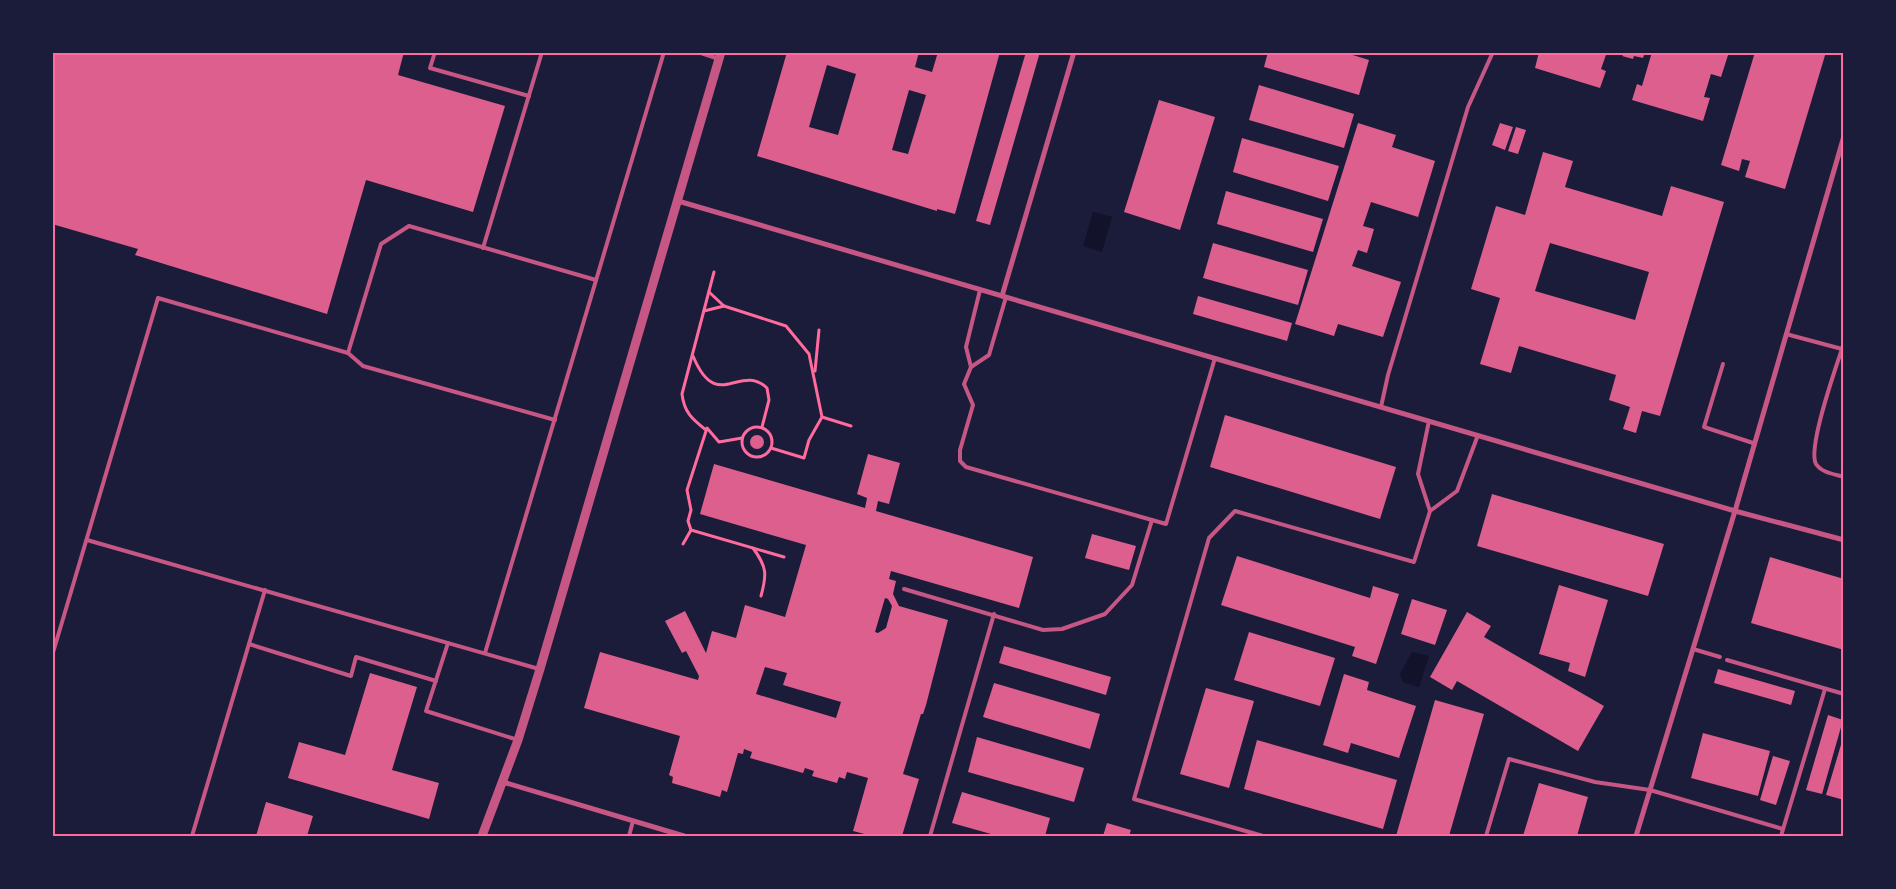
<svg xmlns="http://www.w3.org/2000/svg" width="1896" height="889" font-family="'Noto Sans',sans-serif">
<rect width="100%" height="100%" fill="#1b1b3a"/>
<!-- water -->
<g fill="#12122b">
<path d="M1093 212 1112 217 1102 252 1083 246Z"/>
<path d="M1412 652 1429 656 1419 687 1403 682 1400 674Z"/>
</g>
<!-- building -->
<g fill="#dd5f8e" fill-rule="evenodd">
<path d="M52 52H404L398 75 505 106 473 212 366 180 327 314 135 255 138 249 52 224Z"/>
<path d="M787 52H919L915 67 932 72 938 52H1000L955 214 937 209V211L757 156ZM827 65 856 74 838 135 809 127ZM909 90 926 95 908 154 892 150Z"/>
<path d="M1026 52H1040L990 225 976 221Z"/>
<path d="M1268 52H1343L1369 60 1359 95 1264 67Z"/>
<path d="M1539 52H1607L1601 69 1606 71 1600 88 1535 68Z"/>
<path d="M1626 52H1645L1643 58 1634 56 1633 59 1622 56Z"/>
<path d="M1652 52H1729L1721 77 1711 74 1704 97 1710 98 1703 121 1632 100 1637 84 1642 86Z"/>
<path d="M1755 52H1826L1785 189 1745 177 1750 161 1742 159 1739 171 1721 165Z"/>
<path d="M1259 85 1354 114 1344 148 1249 120Z"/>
<path d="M1159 100 1215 117 1180 230 1124 212Z"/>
<path d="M1358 123 1396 135 1392 147 1435 161 1418 217 1371 202 1363 226 1374 229 1367 253 1358 250 1352 266 1401 282 1383 337 1338 324 1334 336 1295 324Z"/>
<path d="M1500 123 1513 127 1505 150 1492 145Z"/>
<path d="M1516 127 1526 130 1518 154 1508 151Z"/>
<path d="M1242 138 1339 166 1328 201 1233 172Z"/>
<path d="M1543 152 1573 161 1565 187 1662 216 1671 186 1724 202 1660 416 1642 411 1636 433 1623 429 1630 407 1609 400 1616 375 1519 346 1511 373 1480 364 1500 298 1471 289 1496 206 1525 215ZM1550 243 1649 272 1635 320 1535 291Z"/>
<path d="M1226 191 1323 219 1313 252 1217 224Z"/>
<path d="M1213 243 1308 270 1298 305 1203 278Z"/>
<path d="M1198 296 1292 323 1287 341 1193 314Z"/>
<path d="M1225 415 1396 467 1380 519 1210 467Z"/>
<circle cx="757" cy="442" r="7"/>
<path d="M868 454 900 463 889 504 878 501 876 511 1033 557 1019 608 891 571 889 579 896 581 893 594 899 606 948 620 926 705 923 714H921L903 774 919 779 902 836H872L853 831 868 778 847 772 845 779 839 777 837 783 812 776 814 771 805 768 803 773 750 758 752 752 744 749 743 754 738 753 727 792 722 790 720 797 672 783 673 777 669 775 680 736 584 708 600 652 698 680 699 676 686 651 682 653 665 621 685 611 706 653 712 631 736 638 745 605 785 617 806 545 700 514 714 464 865 508 867 498 857 494ZM885 598 888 599 892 606 886 628 878 633 875 632ZM765 667 787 673 783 685 841 702 836 718 756 694Z"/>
<path d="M1492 494 1664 544 1648 596 1477 546Z"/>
<path d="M1092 534 1136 546 1129 570 1085 558Z"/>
<path d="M1237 556 1370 598 1373 586 1399 594 1376 664 1352 656 1355 647 1221 605Z"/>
<path d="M1770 557 1844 579V650L1751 623Z"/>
<path d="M1559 585 1608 600 1585 677 1568 671 1570 663 1539 654Z"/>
<path d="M1412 599 1447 610 1435 645 1401 634Z"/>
<path d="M1467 612 1491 626 1484 637 1604 706 1578 751 1457 681 1452 690 1430 677Z"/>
<path d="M1249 632 1335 658 1320 706 1234 680Z"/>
<path d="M1004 646 1111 677 1106 695 999 663Z"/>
<path d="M1718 669 1795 691 1791 705 1714 683Z"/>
<path d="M370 673 417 687 392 770 439 783 429 819 288 778 299 742 345 755Z"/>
<path d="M1344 674 1369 682 1367 690 1416 706 1399 758 1351 743 1348 753 1323 745Z"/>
<path d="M994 683 1100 714 1090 749 983 717Z"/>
<path d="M1206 688 1254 701 1229 788 1180 774Z"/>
<path d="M1435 700 1484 714 1449 836H1396Z"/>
<path d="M1828 715 1843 720 1822 794 1806 790Z"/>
<path d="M1703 733 1770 751 1758 796 1691 778Z"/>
<path d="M977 737 1084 768 1074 802 968 772Z"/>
<path d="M1843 738H1844V800L1826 795Z"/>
<path d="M1257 740 1397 780 1383 829 1244 789Z"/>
<path d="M1773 756 1790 761 1776 805 1760 800Z"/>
<path d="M1539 783 1588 797 1577 836H1523Z"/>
<path d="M962 792 1050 818 1045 836H998L952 823Z"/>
<path d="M266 802 313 816 307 836H256Z"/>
<path d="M1107 823 1131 830 1129 836H1103Z"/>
</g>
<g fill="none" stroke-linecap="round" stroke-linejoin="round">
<!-- path -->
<g stroke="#ff6b9d" stroke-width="3">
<path d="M709 292 724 306"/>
<path d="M704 311 724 306 786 326 809 354 822 417"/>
<path d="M693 356C717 414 740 362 767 388L769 400 762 427"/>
<path d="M815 371 819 330"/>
<circle cx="757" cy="442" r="15"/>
<path d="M706 430C692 419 684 412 682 394L714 272"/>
<path d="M742 438 719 442 707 428 687 490 691 510 688 521 691 530 784 557"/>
<path d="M771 448 804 458 809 440 822 417 851 426"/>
<path d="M683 544 691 530"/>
<path d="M753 548C767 567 767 574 761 596"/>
</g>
<!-- service -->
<g stroke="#c65784" stroke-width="4">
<path d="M435 52 430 68 529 96"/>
<path d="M698 52 719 59"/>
<path d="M483 248 542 52"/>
<path d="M1006 297 989 355 971 367 964 384 973 405 960 450V461L966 467 1166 524 1215 358"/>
<path d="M1786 334 1842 349"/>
<path d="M1844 343C1837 364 1807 448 1816 464 1822 473 1834 474 1844 477"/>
<path d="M348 353 363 366 555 420"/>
<path d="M1723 364 1704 427 1753 443"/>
<path d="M971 367 966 347 980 290"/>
<path d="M1381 407 1388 375 1468 107 1493 52"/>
<path d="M1430 511 1457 491 1478 435"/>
<path d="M87 540 539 669"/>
<path d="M904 589 1043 630 1062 629 1105 614 1132 585 1152 520"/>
<path d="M448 643 426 711 518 740"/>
<path d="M249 644 351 676 356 657 436 681"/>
<path d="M1693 649 1720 657"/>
<path d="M485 653 664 52"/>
<path d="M52 656 158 298 348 353 381 244 409 226 596 280"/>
<path d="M1727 660 1844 694"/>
<path d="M192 836 265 590"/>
<path d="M629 836 633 821"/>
<path d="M930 836 994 614"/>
<path d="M1263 836 1134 799 1209 538 1235 511 1414 562 1430 511 1418 474 1429 421"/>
<path d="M1486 836 1509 759 1595 782 1650 790 1783 829"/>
<path d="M1781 836 1825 689"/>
</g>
<!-- minor -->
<g stroke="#c65784" stroke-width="5">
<path d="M678 201 1735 511 1844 540"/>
<path d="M1002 296 1074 52"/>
<path d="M503 782 684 836"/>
<path d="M1636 836 1735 511 1844 136"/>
</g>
<!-- tertiary -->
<path stroke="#c65784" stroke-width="9" d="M482 836 518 740 540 669 721 52"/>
</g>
<!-- border -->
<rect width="1896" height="889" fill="none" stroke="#1b1b3a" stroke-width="108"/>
<rect x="54" y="54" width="1788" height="781" fill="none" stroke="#ff6b9d" stroke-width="2"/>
</svg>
